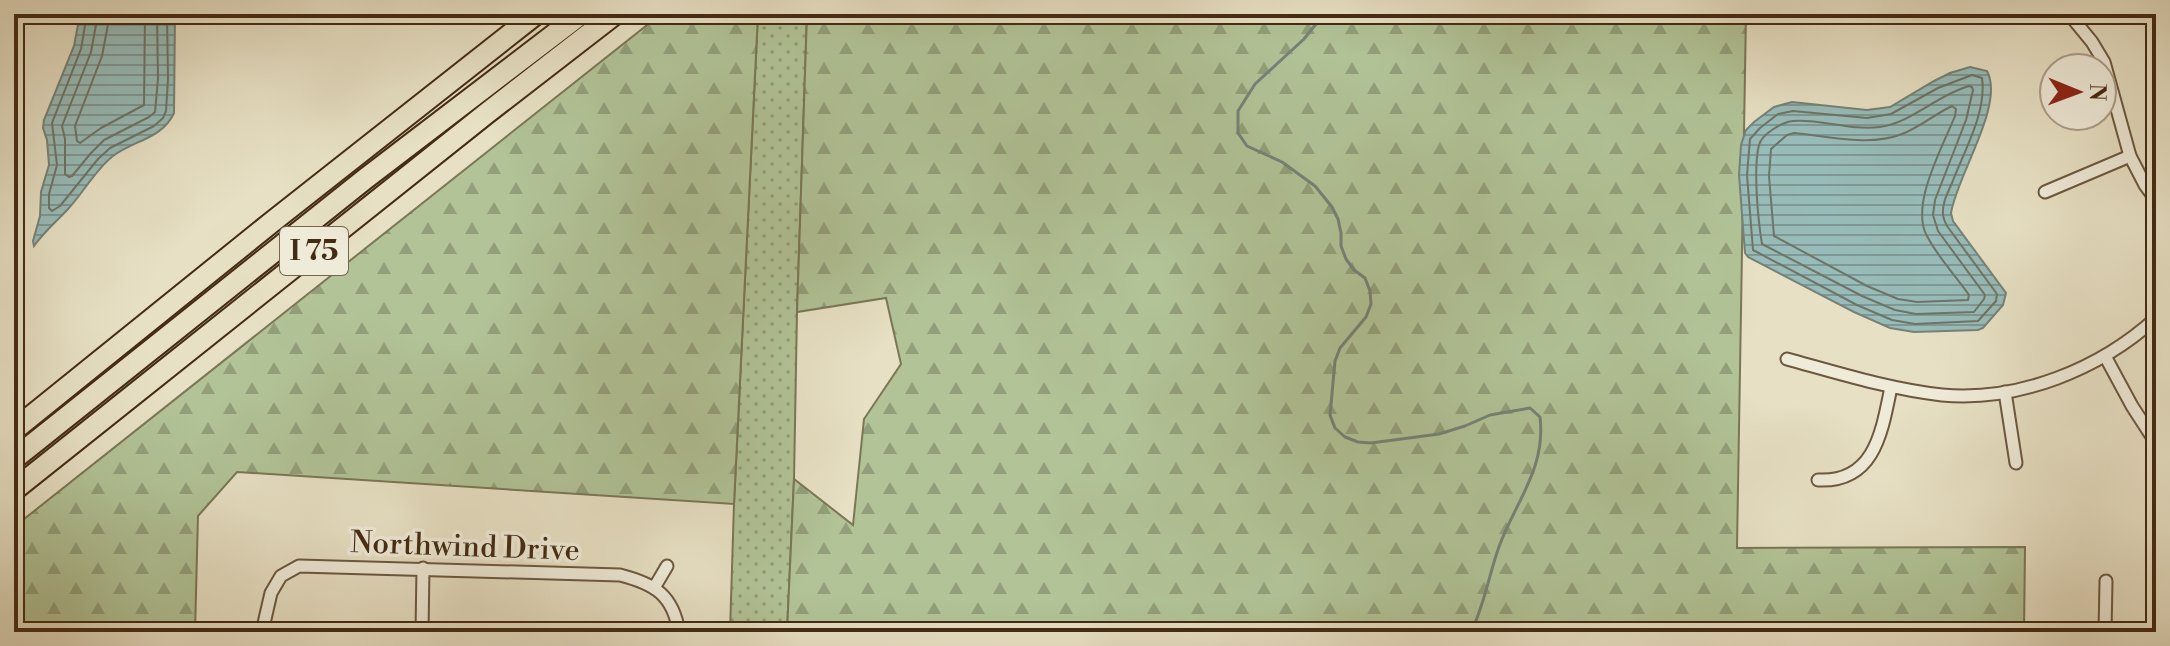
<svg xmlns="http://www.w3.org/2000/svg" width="2170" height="646" font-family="'Libre Bodoni',serif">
<defs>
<pattern id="grass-dots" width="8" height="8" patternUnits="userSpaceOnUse" patternTransform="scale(2)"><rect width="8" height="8" fill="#b1c397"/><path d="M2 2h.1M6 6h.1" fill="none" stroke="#929f7a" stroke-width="1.8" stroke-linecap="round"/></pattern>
<pattern id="forest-firs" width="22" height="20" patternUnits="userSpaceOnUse" patternTransform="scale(2)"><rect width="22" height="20" fill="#b1c397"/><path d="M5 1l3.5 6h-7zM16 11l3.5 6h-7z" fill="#929f7a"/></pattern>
<pattern id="water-rules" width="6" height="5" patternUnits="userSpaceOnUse" patternTransform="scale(2)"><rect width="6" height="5" fill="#98bcb9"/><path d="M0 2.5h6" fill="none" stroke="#7e9995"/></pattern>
</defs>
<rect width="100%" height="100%" fill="#e7e0c4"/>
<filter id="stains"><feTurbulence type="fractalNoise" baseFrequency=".0025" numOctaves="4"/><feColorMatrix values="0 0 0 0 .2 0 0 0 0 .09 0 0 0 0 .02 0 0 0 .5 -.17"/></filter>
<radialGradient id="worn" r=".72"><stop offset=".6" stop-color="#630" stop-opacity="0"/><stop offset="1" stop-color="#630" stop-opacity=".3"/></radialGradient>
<!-- grass -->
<path fill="url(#grass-dots)" stroke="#7a7755" stroke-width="2" d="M758 14H807L797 312 794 479 787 632H730L734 504Z"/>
<!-- forest -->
<g fill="url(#forest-firs)" stroke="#7a7755" stroke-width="2">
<path d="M661 14H758L734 504 237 472 198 516 195 632H14V527Z"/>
<path d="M807 14H1746L1737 548 2025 547 2024 632H787L794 479 853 525 864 419 901 364 886 298 797 312Z"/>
</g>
<!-- water -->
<g fill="url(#water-rules)" stroke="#768277" stroke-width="2">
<path d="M80 14H175L174 113C162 139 134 140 113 156 96 169 83 193 68 209 57 221 44 232 34 246L33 241 40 216 41 192 49 165 47 140 43 128 44 120 74 46Z"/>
<path d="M1970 67 1987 71C2005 105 1957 175 1951 213L1953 221 2006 293 2003 305 1983 328 1978 330 1914 332 1890 328 1854 312 1748 257 1745 253 1739 175 1741 145 1746 130 1754 122 1774 107 1792 102 1867 110 1890 107 1934 81 1950 73Z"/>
</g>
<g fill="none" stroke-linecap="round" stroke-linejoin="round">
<!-- shore -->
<g stroke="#6e7466" stroke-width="2">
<path d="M87 14 81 49 52 123 57 165 49 194V208L52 211 60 206 98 159 110 148 154 126 163 118 166 111 168 79 167 14"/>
<path d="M98 14 91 52 62 126 65 139V174L69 177 72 176 91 153 104 140 149 117 155 112 158 79 157 14"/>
<path d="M110 14 102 56 75 126 77 141 80 143 101 128 144 105 145 14"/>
<path d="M1972 75 1982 78C1987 112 1964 151 1952 183 1948 192 1942 203 1943 214 1943 218 1945 222 1947 226L1997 294 1996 301 1978 321 1915 324 1892 320 1857 305 1753 250 1747 175 1750 139 1760 128 1778 114 1793 111 1867 118 1891 114 1938 88Z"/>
<path d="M1969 86 1972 87 1973 90 1966 120 1935 200 1933 215 1938 231 1985 295 1984 299 1974 312 1916 314 1895 310 1862 296 1762 244C1758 220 1753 168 1759 145 1762 134 1782 122 1793 121 1822 119 1851 131 1880 127 1913 122 1937 95 1969 86Z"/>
<path d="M1952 106 1956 109 1955 116C1943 146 1911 203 1926 234 1936 255 1955 275 1969 295L1968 300 1917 302 1898 299 1867 286 1774 236 1769 176 1771 149 1787 135 1794 133C1828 136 1869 147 1902 134 1920 127 1935 114 1952 106Z"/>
</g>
<!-- stream -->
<path stroke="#768277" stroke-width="3" d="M1324 14 1304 39 1255 84 1238 111V133L1247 146 1282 162 1315 186 1332 207 1338 219 1341 233V246L1346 259 1354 270 1365 278 1370 291 1371 304 1366 317 1340 348 1335 361 1330 415 1335 428 1345 437 1358 442 1371 443 1439 434 1465 426 1490 415 1530 408 1540 417C1546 467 1517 500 1500 544 1489 573 1485 604 1471 632"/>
<!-- street casing -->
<g stroke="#6d583f" stroke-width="15">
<g id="street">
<path d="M2069 14 2092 42 2104 62 2130 156 2145 185 2156 200"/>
<path d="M2045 192 2130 156"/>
<path d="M2105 356 2132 406 2156 443"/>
<path d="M1787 359C1838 373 1889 389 1942 395 2019 402 2100 369 2156 318"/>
<path d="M2005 392 2016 463"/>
<path d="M1818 480C1875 483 1882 431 1891 387"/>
<path d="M654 588 667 566"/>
<path d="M262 632 271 593 281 576 299 566 620 575C655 584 673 595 679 632"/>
<path d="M422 632 423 568"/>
<path d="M2105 632 2106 581"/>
</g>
</g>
<!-- highway casing -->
<g stroke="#442b13" stroke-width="24">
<g id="highway">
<path d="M14 430 272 222 536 14"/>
<path d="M14 459 365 179 581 14"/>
<path d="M14 490 487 113 615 14"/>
</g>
</g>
<!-- street -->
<use href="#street" stroke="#efebd9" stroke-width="11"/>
<!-- highway -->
<use href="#highway" stroke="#e7e0c4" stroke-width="20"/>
</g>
<g text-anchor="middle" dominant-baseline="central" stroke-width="7" stroke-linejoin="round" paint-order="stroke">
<!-- shield labels -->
<rect fill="#efebd9" stroke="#77654e" stroke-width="2" x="280" y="227" width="68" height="48" rx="6"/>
<g font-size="28" font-weight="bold" fill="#442b13">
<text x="314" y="251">I 75</text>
</g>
<!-- street labels -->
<g font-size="30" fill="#442b13" stroke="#efebd9">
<text transform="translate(465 547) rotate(2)">Northwind Drive</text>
</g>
</g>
<!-- margin -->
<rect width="2170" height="646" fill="none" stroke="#e7e0c4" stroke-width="48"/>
<rect x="16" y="16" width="2138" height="614" fill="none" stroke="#442b13" stroke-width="4"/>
<rect x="24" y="24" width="2122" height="598" fill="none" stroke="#442b13" stroke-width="2"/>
<!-- north arrow -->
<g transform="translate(2078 92) rotate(91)"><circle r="38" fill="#efebd9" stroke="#ab9e8a" stroke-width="2"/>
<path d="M0-6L14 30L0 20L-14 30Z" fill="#8f2418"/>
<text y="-12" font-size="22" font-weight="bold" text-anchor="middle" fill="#442b13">N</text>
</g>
<rect width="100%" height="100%" filter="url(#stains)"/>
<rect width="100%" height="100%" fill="url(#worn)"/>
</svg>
